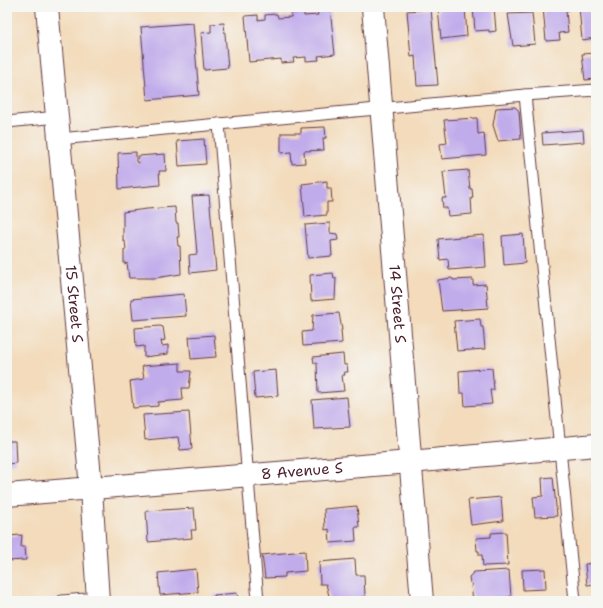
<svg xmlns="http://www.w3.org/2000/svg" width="603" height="608" font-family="'Shantell Sans',sans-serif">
<rect width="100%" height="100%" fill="#f6f6f2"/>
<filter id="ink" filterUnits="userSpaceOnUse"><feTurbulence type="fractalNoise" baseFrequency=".025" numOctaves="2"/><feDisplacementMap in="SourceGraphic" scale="8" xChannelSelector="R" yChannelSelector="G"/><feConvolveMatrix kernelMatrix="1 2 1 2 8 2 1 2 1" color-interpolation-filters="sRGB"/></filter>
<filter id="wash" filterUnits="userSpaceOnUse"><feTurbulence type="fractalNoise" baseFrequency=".012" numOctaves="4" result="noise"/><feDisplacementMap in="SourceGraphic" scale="16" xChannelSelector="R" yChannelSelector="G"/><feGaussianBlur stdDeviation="0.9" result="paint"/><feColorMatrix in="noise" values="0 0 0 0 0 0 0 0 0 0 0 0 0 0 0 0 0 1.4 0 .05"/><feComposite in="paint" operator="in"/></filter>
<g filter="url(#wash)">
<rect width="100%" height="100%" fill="#f3dbbb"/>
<g id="blocks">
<!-- building -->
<g fill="#c1aceb">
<path d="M465 7 467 36 441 39 438 9Z"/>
<path d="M473 7H494L496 31 489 32V30L475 31Z"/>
<path d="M543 7H569V10L566 11 568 32 559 33 560 40 546 41Z"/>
<path d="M579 7H596V38L582 40Z"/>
<path d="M330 9 335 54 318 56 319 60 306 61V57L293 58 294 62 281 63V59L249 62 245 16 258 15V20L265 19V15L277 14 278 18 291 17V13L304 12V16L318 15 317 10Z"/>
<path d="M431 9 438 85 417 86 415 56 411 57 407 11Z"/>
<path d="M532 13 535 44 513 46 508 14Z"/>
<path d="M193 23 199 95 147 100 141 27Z"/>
<path d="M224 23 228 68 204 70 201 33 211 32V24Z"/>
<path d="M596 53V79L585 80 582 54Z"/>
<path d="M515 107 519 111 521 139 498 141 493 125 496 108Z"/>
<path d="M477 118 478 134 484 133 486 155 442 159 440 144 447 143 444 120Z"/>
<path d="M325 127 326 138H323L324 150 304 151 305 163 292 164 291 152 281 153V133H301V128Z"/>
<path d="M583 130 584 142 543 145 542 133Z"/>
<path d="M204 139 206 164 179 166 177 141Z"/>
<path d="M136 152V162L139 163 138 156 165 154 166 171H159L160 185 119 189 118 153Z"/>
<path d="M468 170 470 189H472L473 198H471L472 214 448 216 447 208H443L442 198H446L443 172Z"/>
<path d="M327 181V188H331L332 202H327V215L305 217 302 184Z"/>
<path d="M209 195 216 270 190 273 189 255 197 254 192 196Z"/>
<path d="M175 207 176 223H178L179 237H177L178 246H180L181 274 155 278H129L127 263 124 264V250H126L125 241H123V212L147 209Z"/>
<path d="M330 223V233L337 234 338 240 331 241 332 256 308 258 305 225Z"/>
<path d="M523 234 525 263 504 265 502 236Z"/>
<path d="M484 235 486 267 449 270 448 259 440 260 438 239Z"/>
<path d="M333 273 334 279 336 278 335 299 311 301 310 275Z"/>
<path d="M452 278 453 280 473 279V285L486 284 488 308 442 311 438 280Z"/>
<path d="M184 294 186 316 133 320 131 299Z"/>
<path d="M339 313 342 330H341L342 343 303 346 302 332 312 331 313 315Z"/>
<path d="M480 319 481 327H483L485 349 457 351 454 321Z"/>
<path d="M160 326 163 327 165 340 161 341 162 346 168 345V354L144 357V346L136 347 135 328Z"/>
<path d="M214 335 216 357 191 359 189 337Z"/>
<path d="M343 354 344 365H347L348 372H344L345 375H342L344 391 318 393 317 363H314L313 357Z"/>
<path d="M180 363V371H191L189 388H182L183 400 158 402V406L133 408 130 381 144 379 142 366Z"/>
<path d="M492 368 494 390H490L492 404 465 406 464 393H460L459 371Z"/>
<path d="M276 370 278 396 255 398 253 372Z"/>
<path d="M347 397 350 427 314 429 312 400Z"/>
<path d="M189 412 192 449 180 450 178 437 145 440 143 415Z"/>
<path d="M7 441H15L16 463 7 464Z"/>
<path d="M553 477 557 516 535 517 533 497 543 496 542 478Z"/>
<path d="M501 497 503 521 471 525 468 500Z"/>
<path d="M357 506 359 527H355L356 541 330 543 329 529 325 530 324 509Z"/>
<path d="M194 508 196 530H191L192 538 148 542 146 511Z"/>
<path d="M506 532 508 565 483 566 482 555H479V551H477L476 538 491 537V533Z"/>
<path d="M22 535 21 547H25L26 560 7 561V536Z"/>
<path d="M305 551 306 571 285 573V577L265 578 262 555Z"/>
<path d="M355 559 356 575H364L365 597 330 600 326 584H320L319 562Z"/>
<path d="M596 563V584L587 585 585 564Z"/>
<path d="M196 569 198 592 160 595 158 573Z"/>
<path d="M545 569 546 589 523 590 522 570Z"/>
<path d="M509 570 511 597 473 600 471 586 473 585 470 583 469 577 474 572Z"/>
<path d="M237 593 238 600 245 598V601H215L214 595Z"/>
<path d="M536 598V601H512V600Z"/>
</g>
</g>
</g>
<g filter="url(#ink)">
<use href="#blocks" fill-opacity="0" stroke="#633b41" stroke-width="1"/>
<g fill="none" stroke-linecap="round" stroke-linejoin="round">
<!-- lane casing -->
<g stroke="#633b41" stroke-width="13">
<g id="lane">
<path d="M525 95 575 601"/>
<path d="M7 122 57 117"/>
<path d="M219 124 258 601"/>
<path d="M59 139 525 95 596 90"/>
<path d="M62 601 98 598"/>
</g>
</g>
<!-- street casing -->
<g stroke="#633b41" stroke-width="24">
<g id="street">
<path id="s1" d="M47 7 91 488 98 601"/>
<path id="s2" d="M373 7 422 601"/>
<path id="s3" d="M7 495 410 462 596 445"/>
</g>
</g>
<!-- lane -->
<use href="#lane" stroke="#fff" stroke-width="11"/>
<!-- street -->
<use href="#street" stroke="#fff" stroke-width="22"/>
</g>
</g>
<g text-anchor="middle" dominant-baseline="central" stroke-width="4" stroke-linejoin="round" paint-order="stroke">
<!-- street labels -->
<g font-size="15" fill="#4a1f2b" stroke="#f6f6f2">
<text stroke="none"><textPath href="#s1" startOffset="298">15 Street S</textPath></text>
<text stroke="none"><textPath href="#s2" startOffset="298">14 Street S</textPath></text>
<text stroke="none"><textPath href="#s3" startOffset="296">8 Avenue S</textPath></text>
</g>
</g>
<!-- margin -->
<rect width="603" height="608" fill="none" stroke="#f6f6f2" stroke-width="24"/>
</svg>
